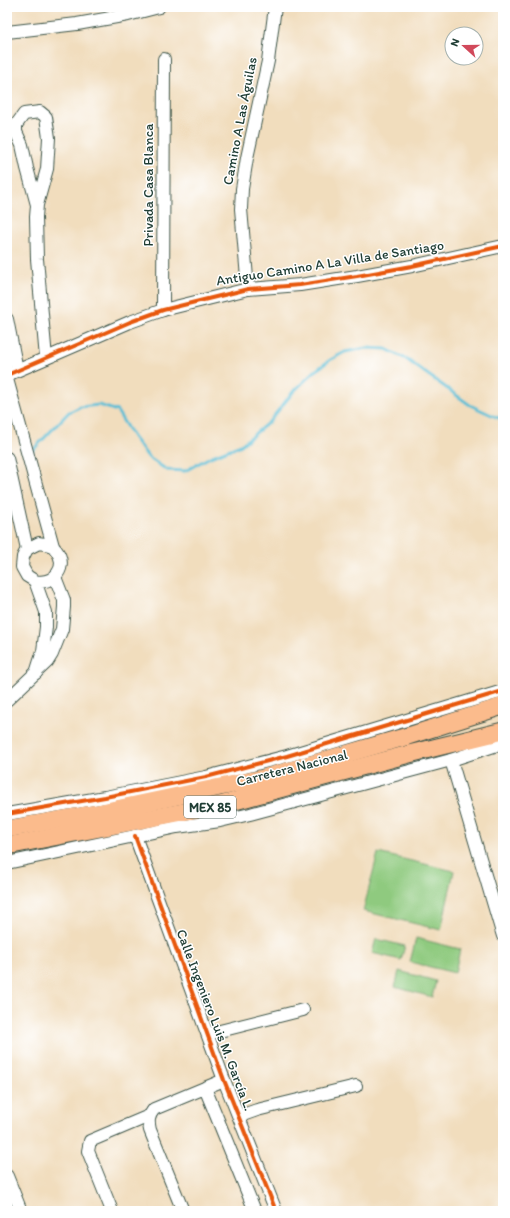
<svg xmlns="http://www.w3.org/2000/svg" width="510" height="1218" font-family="Itim,sans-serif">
<rect width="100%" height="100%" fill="#fff"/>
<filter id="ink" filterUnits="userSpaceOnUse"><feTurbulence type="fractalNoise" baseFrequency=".025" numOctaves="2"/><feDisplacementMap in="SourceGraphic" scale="8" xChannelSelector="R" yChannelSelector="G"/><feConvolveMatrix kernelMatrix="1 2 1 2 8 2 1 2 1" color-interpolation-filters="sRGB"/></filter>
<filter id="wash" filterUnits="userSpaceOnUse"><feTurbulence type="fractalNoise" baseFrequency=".012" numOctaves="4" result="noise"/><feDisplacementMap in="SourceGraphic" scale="16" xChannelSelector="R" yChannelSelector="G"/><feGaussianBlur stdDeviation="0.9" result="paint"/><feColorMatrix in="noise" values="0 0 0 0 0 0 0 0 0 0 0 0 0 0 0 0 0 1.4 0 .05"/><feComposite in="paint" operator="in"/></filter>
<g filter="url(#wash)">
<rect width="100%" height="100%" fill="#f1ddbd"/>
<!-- green -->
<g fill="#8fca7f" stroke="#57845a">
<path d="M378 853 454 871 441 930 363 911Z"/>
<path d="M416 938 460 949 455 973 410 962Z"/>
<path d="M376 939 405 946 401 960 372 953Z"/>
<path d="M399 971 436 981 432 997 395 987Z"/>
</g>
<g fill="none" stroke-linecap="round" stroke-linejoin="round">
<!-- stream -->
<path stroke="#57bdd5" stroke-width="3" d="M31 452 69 412 80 407 99 405 117 411 133 437 149 458 167 470 185 471 210 457 241 445 269 422 293 392 315 371 330 360 345 352 366 348 386 349 406 359 470 405 496 417 503 419"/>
</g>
</g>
<g filter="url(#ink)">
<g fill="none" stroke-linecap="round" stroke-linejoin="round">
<!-- minor casing -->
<g stroke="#3e5549" stroke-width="14">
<g id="minor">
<path d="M7 32 77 24 128 15 159 7"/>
<path d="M37 205 27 168 22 145 16 132V125L24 114 40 112 46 117 49 138 47 169 37 205 36 217 37 259 46 358"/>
<path d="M248 289 241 209 242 189 247 158 268 61 275 7"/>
<path d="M163 310 164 59"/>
<path d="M7 319 17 370"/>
<path d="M7 375 130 322 163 310 248 289 300 285 357 276 412 266 503 246"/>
<path d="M7 379 53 546"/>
<path d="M7 458 27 549"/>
<path d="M35 581C54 585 69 567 56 550 55 549 53 546 52 546 48 544 43 544 39 543L27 549 23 557 22 567 27 576 35 581 46 612V627L43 651 36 673"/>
<path d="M7 700 47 662 52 654 62 629 64 607V600L55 577"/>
<path d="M451 760 503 936"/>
<path d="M7 814 105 797 206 777 287 756 503 691"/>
<path d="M135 836 224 1080 276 1211"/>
<path d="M7 863 177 827 220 821 250 814 451 760 503 743"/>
<path d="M208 1034 303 1010"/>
<path d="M205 1088 255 1211"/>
<path d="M240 1116 257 1110 356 1086"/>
<path d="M7 1176 21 1211"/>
<path d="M112 1211 88 1151 90 1141 149 1116"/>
<path d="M183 1211 150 1130C148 1121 148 1117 154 1109L224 1080"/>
</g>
</g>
<!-- highway casing -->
<g stroke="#3e5549" stroke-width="19">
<g id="highway">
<path d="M7 829 102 812 263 778 408 736 503 706"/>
<path d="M7 846 224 804 409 754 503 731"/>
</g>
</g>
<!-- minor -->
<use href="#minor" stroke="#fff" stroke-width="12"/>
<!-- highway -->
<use href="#highway" stroke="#fbbb8c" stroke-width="17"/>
<!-- cycleway casing -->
<g stroke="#fff" stroke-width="6">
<g id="cycleway">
<path d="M7 375 130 322 163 310 248 289 300 285 357 276 412 266 503 246"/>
<path d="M7 814 105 797 206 777 287 756 503 691"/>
<path d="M135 836 224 1080 276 1211"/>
</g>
</g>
<!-- cycleway -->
<use href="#cycleway" stroke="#e8590c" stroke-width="4"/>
</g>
</g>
<g text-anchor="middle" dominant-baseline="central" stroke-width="3" stroke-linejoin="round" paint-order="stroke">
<!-- shield labels -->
<rect fill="#fff" stroke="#627771" stroke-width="1" x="184" y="796" width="52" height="22" rx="3"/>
<g font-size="13" font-weight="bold" fill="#1f3d34">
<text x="210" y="807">MEX 85</text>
</g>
<!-- street labels -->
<g font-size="14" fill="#1f3d34" stroke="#fff">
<text transform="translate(240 121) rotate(-79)">Camino A Las Águilas</text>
<text transform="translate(148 185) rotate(-90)">Privada Casa Blanca</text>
<text transform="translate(330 263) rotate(-9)">Antiguo Camino A La Villa de Santiago</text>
<text transform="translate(292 768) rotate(-14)">Carretera Nacional</text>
<text transform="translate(215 1020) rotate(69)">Calle Ingeniero Luis M. García L.</text>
</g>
</g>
<!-- margin -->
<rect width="510" height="1218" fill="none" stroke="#fff" stroke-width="24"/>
<!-- north arrow -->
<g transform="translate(464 46) rotate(291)"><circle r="19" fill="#ffffff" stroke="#a5b1ae"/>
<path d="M0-3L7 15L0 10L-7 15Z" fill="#d1495b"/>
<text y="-6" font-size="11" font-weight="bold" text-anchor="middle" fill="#1f3d34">N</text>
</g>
</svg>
